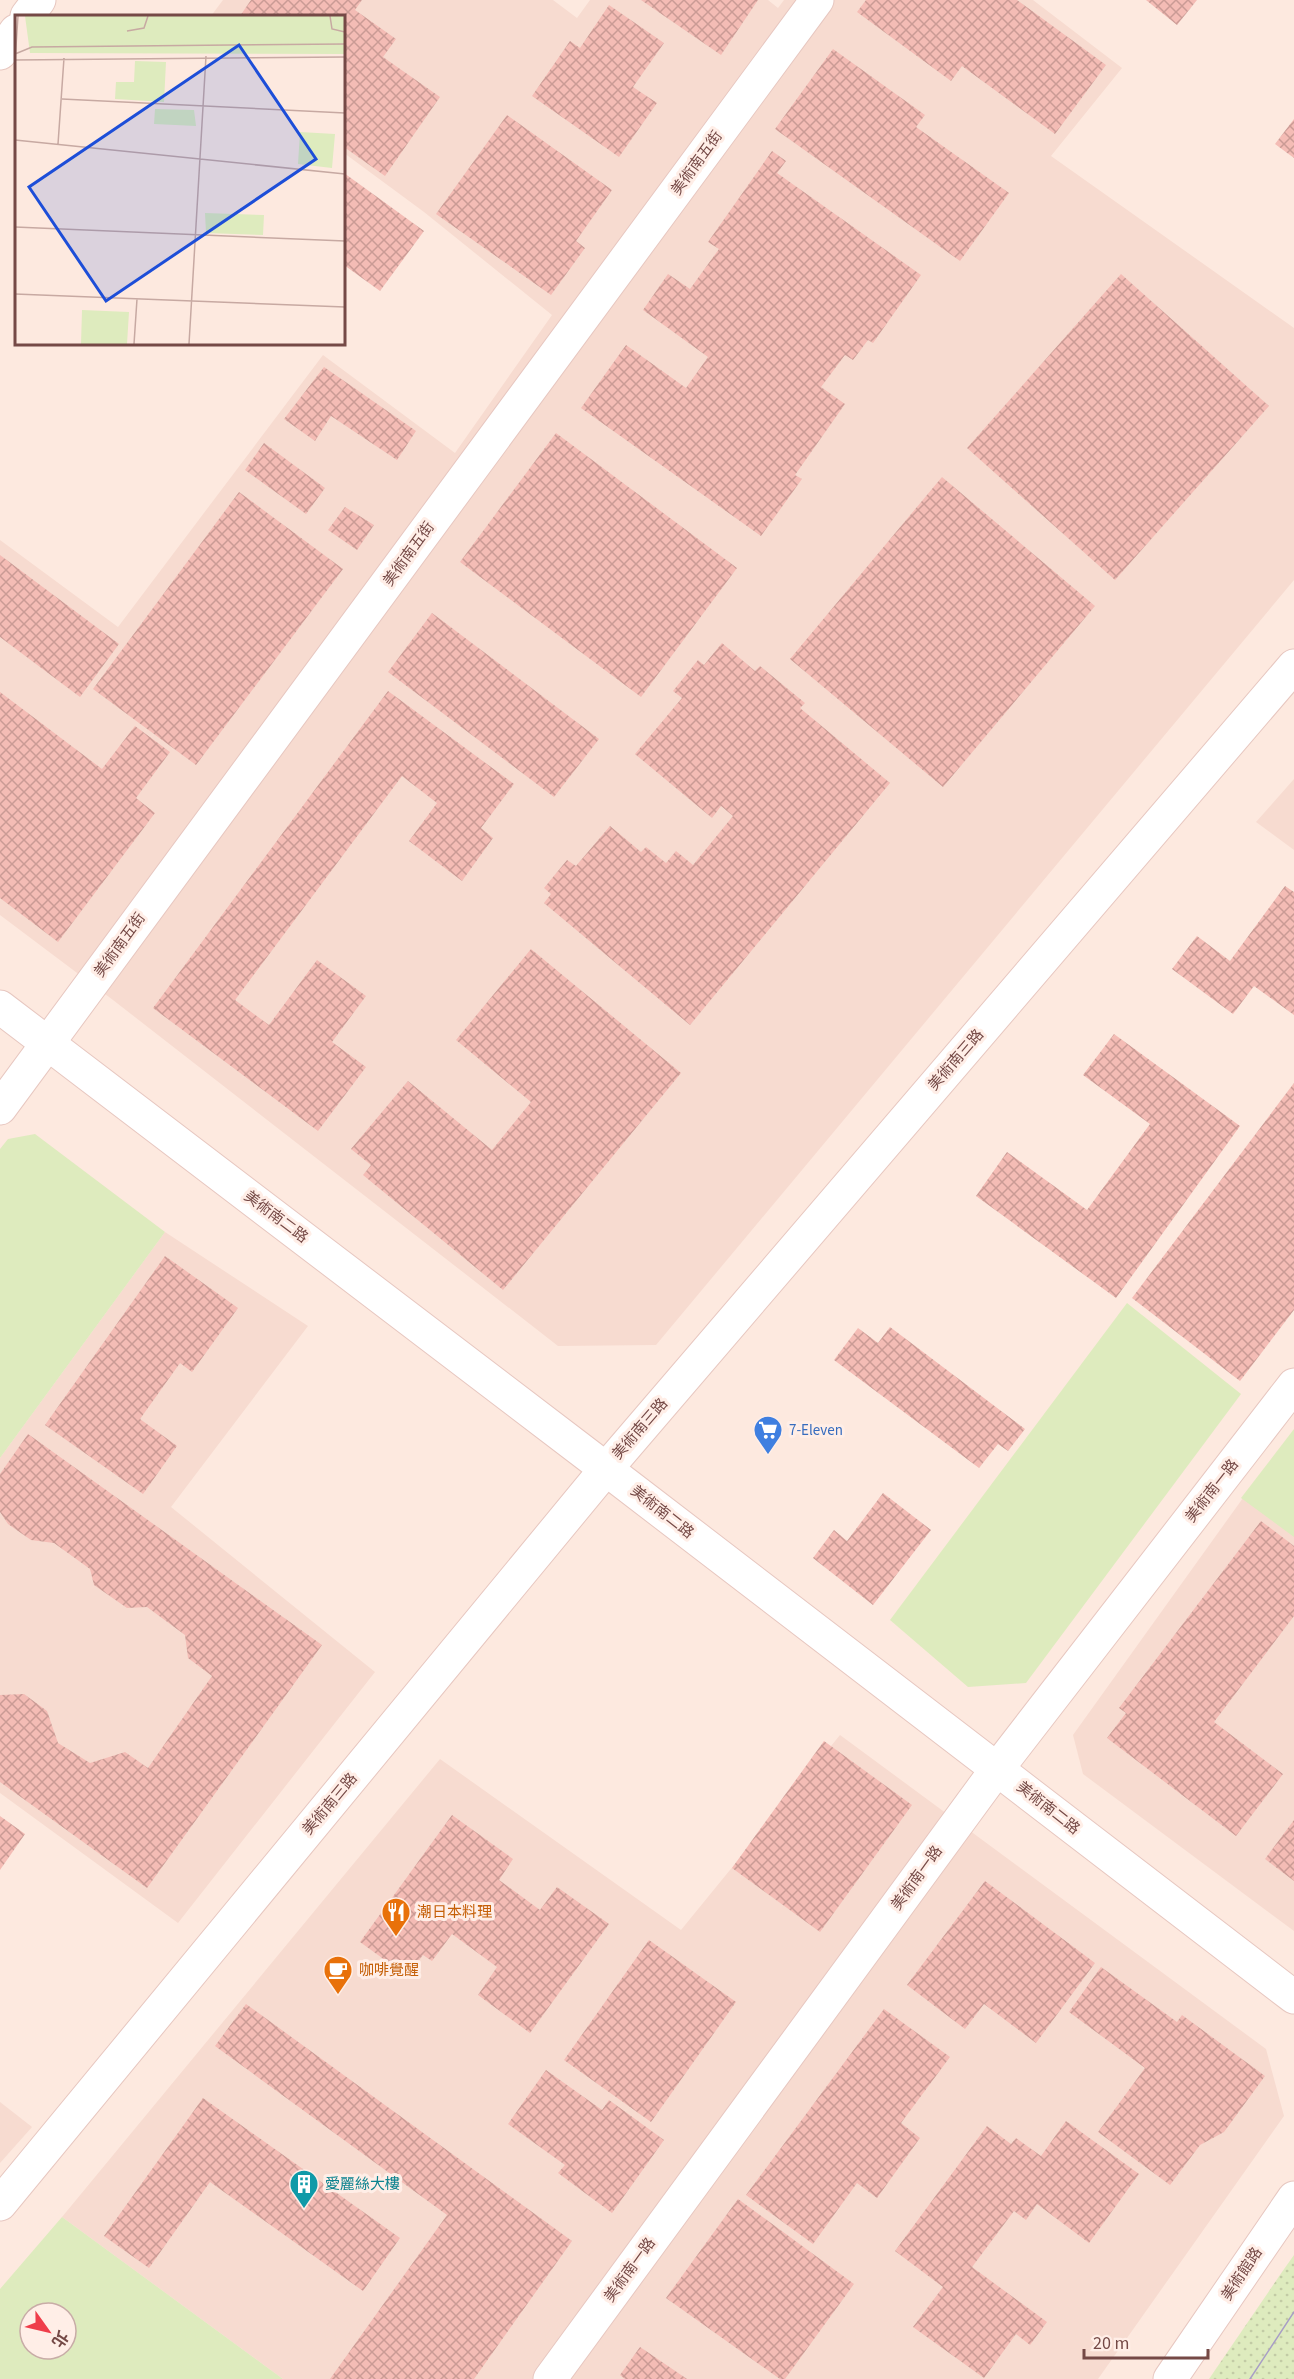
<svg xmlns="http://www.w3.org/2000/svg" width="1294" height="2379" font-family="'Source Sans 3','Noto Sans TC',sans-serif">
<defs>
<pattern id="park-dots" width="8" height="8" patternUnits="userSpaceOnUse" patternTransform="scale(1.5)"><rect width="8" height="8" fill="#deebbe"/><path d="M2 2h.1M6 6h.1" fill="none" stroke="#c2cba5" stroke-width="1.8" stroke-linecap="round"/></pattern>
<pattern id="building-cross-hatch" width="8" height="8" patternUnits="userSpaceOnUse" patternTransform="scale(1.5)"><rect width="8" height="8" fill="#f4bcb5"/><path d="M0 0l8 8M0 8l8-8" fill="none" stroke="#ca9b95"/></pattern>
</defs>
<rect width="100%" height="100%" fill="#fde9df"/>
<!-- residential -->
<g fill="#f7dbd0">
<path d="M223 0H553L577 18 590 0H768L778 8 784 0H1033L1122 68 1051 156 1294 328V580L656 1345 558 1346 113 1000 0 915V540L118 627 323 355 455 453 552 315 424 212 344 153V16H211Z"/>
<path d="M1294 779V850L1256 822Z"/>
<path d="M165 1232 308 1326 171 1507 375 1672 178 1923 0 1793V1458Z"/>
<path d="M1243 1498 1294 1535V1931L1083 1774 1073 1735Z"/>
<path d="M840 1735 1266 2049 1284 2116 1098 2379H283L62 2217 440 1759 681 1930Z"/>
<path d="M0 2102 32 2127 0 2163Z"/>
</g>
<!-- grass -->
<g fill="#deebbe" fill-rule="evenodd">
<path d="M35 1134 165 1232 0 1458V1149L8 1139Z"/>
<path d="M1127 1303 1241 1394 1026 1683 968 1687 890 1620Z"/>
<path d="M1294 1429V1537L1241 1498Z"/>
<path d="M62 2217 283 2379H0V2289ZM30 2313H66V2349H30Z"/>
</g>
<!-- park -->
<path fill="url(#park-dots)" d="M1294 2255V2379H1209L1282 2272Z"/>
<!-- building -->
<g fill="url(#building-cross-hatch)">
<path d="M251 0H362L355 10 396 39 383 57 440 97 385 176 344 147V16H240Z"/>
<path d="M641 0H758L721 55Z"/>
<path d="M866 0H1017L1106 65 1055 134 962 66 951 81 857 12Z"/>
<path d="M1146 0H1197L1177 25Z"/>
<path d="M609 5 664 43 633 87 657 103 619 157 532 96 570 41 580 48Z"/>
<path d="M833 49 925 115 916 127 1009 193 960 261 775 129Z"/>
<path d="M507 115 612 190 576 241 585 248 551 295 436 214Z"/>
<path d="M1294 119V158L1275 144Z"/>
<path d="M772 151 786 161 777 173 921 275 873 343 868 340 853 360 845 355 821 387 845 404 795 475 802 479 761 536 581 408 626 345 686 388 708 357 643 310 668 274 690 289 719 249 708 242Z"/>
<path d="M344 173 424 231 380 291 344 265Z"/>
<path d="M1121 274 1269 406 1115 580 967 448Z"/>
<path d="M324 367 416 431 397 460 331 416 315 441 284 419Z"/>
<path d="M556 433 737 568 641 697 460 562Z"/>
<path d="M264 443 325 488 306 514 245 470Z"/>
<path d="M942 477 1095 606 943 787 790 659Z"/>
<path d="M239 492 343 569 196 765 93 689Z"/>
<path d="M345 507 374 525 357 550 328 530Z"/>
<path d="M0 555 119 644 80 697 0 637Z"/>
<path d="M432 613 599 739 554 797 388 672Z"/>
<path d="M722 643 755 671 760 666 805 703 800 708 890 783 690 1025 544 903 551 894 544 888 567 860 576 866 610 826 641 852 646 847 666 863 676 851 693 865 733 816 721 806 712 818 635 754 682 698 673 691 698 660 704 665Z"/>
<path d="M388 691 514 784 481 828 493 838 462 881 409 841 437 803 402 776 235 1000 269 1025 317 960 366 996 332 1042 366 1067 318 1131 153 1008Z"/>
<path d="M0 692 102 769 135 726 170 752 136 798 155 813 58 942 0 898Z"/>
<path d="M1285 886 1294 892V1015L1254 986 1233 1014 1172 969 1197 936 1230 961Z"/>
<path d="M531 949 681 1073 503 1290 363 1175 371 1165 351 1149 408 1081 492 1150 531 1102 456 1040Z"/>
<path d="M1114 1034 1240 1126 1116 1298 976 1196 1007 1152 1087 1210 1150 1124 1083 1075Z"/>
<path d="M1294 1083V1310L1240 1381 1132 1298Z"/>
<path d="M165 1256 238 1308 192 1372 180 1363 140 1419 177 1446 143 1494 45 1425Z"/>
<path d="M890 1327 1025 1429 1008 1451 998 1444 979 1468 834 1360 858 1328 878 1343Z"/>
<path d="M28 1434 322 1645 147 1888 0 1782V1695L24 1694 47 1711 58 1743 90 1763 125 1752 148 1768 212 1676 188 1658 185 1635 147 1607 127 1608 94 1585 90 1569 54 1543 31 1540 8 1524 0 1512V1474Z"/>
<path d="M883 1493 931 1530 873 1605 813 1558 834 1530 847 1541Z"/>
<path d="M1261 1521 1294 1546V1616L1214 1722 1283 1774 1236 1836 1107 1738 1126 1713 1119 1708Z"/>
<path d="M824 1741 912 1805 820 1932 732 1868Z"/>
<path d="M452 1815 513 1859 499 1880 540 1910 557 1887 609 1924 530 2033 478 1995 497 1967 452 1934 432 1961 423 1955 407 1976 360 1942Z"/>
<path d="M0 1816 25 1834 0 1870Z"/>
<path d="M1294 1820V1881L1265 1859Z"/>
<path d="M985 1881 1095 1963 1036 2043 984 2004 965 2029 907 1985Z"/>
<path d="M649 1940 736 2002 651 2122 564 2060Z"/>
<path d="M1101 1967 1177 2022 1182 2015 1265 2076 1224 2132 1200 2145 1170 2185 1098 2132 1145 2068 1069 2012Z"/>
<path d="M246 2004 572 2241 474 2379H330L447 2215 215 2046Z"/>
<path d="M884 2009 950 2057 901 2123 920 2138 877 2198 857 2183 813 2244 746 2195Z"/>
<path d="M546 2070 602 2110 609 2100 664 2140 612 2213 558 2173 565 2165 508 2124Z"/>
<path d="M203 2098 400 2238 363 2291 210 2182 149 2268 104 2236Z"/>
<path d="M1066 2121 1139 2174 1089 2243 1037 2204 1026 2220 1014 2211 972 2267 1047 2322 1030 2345 1016 2334 984 2378 913 2327 943 2287 895 2251 987 2126 1011 2144 1016 2138 1041 2156Z"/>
<path d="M738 2199 854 2284 785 2379H780L666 2298Z"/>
<path d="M640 2347 687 2379H625L620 2375Z"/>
</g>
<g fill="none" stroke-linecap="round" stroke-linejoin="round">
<!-- minor casing -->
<g stroke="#e7c7c0" stroke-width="35">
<g id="minor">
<path d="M27 16 39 0"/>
<path d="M0 53 16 31"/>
<path d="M0 1007 606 1469 1294 1997"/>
<path d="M0 1108 817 0"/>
<path d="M0 2204 606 1469 1294 666"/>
<path d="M550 2379 997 1769 1294 1385"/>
</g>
</g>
<!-- tertiary casing -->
<g stroke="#e7c7c0" stroke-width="35">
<path id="tertiary" d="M1170 2379 1294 2198"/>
</g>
<!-- minor -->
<use href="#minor" stroke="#fff" stroke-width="33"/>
<!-- tertiary -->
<use href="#tertiary" stroke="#fff" stroke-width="33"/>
<!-- tram -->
<path stroke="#a89ec6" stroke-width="1.5" d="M1250 2379 1294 2312"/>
</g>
<!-- icons -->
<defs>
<g id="supermarket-pin" transform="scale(1.5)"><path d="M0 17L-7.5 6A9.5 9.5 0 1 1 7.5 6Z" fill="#3f7fe0" stroke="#ffeee7"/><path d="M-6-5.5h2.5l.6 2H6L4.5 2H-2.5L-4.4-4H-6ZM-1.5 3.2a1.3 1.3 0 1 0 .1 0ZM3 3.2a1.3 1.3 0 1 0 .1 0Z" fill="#fff"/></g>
<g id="restaurant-pin" transform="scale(1.5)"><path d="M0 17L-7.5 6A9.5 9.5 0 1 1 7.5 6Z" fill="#e8710a" stroke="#ffeee7"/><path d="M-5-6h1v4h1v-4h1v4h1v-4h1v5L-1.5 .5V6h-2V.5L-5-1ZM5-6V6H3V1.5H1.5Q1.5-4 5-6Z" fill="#fff"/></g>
<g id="cafe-pin" transform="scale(1.5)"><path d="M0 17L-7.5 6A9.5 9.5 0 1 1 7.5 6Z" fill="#e8710a" stroke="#ffeee7"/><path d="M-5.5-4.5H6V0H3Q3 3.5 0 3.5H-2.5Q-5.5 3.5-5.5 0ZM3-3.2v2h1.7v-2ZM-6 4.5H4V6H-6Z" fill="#fff"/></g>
<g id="building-pin" transform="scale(1.5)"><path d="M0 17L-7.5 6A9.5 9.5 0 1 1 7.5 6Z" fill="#0f9aa8" stroke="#ffeee7"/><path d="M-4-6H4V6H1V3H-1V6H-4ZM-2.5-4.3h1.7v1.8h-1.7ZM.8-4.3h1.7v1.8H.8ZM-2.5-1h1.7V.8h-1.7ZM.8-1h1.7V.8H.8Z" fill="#fff"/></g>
</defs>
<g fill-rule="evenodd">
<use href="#supermarket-pin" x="768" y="1430"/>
<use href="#restaurant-pin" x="396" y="1912"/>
<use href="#cafe-pin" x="338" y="1970"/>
<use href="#building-pin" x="304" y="2184"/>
</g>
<g text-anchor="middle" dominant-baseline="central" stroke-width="6" stroke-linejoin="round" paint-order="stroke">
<!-- street labels -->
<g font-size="15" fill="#754946" stroke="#ffeee7">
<text transform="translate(697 163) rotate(-54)">美術南五街</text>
<text transform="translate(409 554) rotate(-54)">美術南五街</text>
<text transform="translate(120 945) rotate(-54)">美術南五街</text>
<text transform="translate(956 1060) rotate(-49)">美術南三路</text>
<text transform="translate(276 1217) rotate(37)">美術南二路</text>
<text transform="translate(640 1429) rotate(-49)">美術南三路</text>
<text transform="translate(1212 1491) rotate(-52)">美術南一路</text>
<text transform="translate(662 1512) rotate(38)">美術南二路</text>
<text transform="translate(330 1804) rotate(-50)">美術南三路</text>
<text transform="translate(1048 1808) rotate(38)">美術南二路</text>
<text transform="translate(917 1878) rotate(-54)">美術南一路</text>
<text transform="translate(630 2270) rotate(-54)">美術南一路</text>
<text transform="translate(1242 2274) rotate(-56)">美術館路</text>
</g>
<!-- shop labels -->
<g font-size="15" fill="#366cbe" stroke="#ffeee7" text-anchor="start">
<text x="789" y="1430">7-Eleven</text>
</g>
<!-- food labels -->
<g font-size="15" fill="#c56008" stroke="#ffeee7" text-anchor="start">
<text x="417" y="1912">潮日本料理</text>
<text x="359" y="1970">咖啡覺醒</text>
</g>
<!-- culture labels -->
<g font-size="15" fill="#0d838f" stroke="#ffeee7" text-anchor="start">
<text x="325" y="2184">愛麗絲大樓</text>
</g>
</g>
<!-- overview -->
<g transform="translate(15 15)">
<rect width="330" height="330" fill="#fde9df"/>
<path d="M120 46 151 47 149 87 100 84 101 67H119ZM140 94 179 95 181 111 139 109ZM285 117 320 119 317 153 283 149ZM190 198 249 200 248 220 191 218Z" fill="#deebbe"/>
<path d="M10 1H330V39L15 38ZM67 295 114 297 112 329H66Z" fill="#deebbe"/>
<path fill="none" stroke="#c7a9a2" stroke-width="1.5" d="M315 1 317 14 330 17M112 16 129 13 133 1M0 39 17 32 330 29M0 45 330 42M0 46 3 1M47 84 330 98M0 125 330 159M43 129 49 43M0 212 330 226M0 279 330 292M119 329 122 284M174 329 191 41"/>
<path fill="#1d4ed8" fill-opacity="0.15" stroke="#1d4ed8" stroke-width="3" d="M224 30 301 144 91 286 14 172Z"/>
<rect width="330" height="330" fill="none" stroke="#754946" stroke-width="3"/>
</g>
<!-- north arrow -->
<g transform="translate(48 2331) rotate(124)"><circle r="28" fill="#ffeee7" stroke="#c8aca7" stroke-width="1.5"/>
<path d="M0-4.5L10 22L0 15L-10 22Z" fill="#ef3d4a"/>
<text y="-9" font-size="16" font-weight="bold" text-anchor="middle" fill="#754946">北</text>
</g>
<!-- scale -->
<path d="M1084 2349v9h124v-9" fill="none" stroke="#754946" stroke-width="3"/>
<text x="1093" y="2349" font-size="18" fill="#754946" stroke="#ffeee7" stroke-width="4.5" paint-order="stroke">20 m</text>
</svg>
